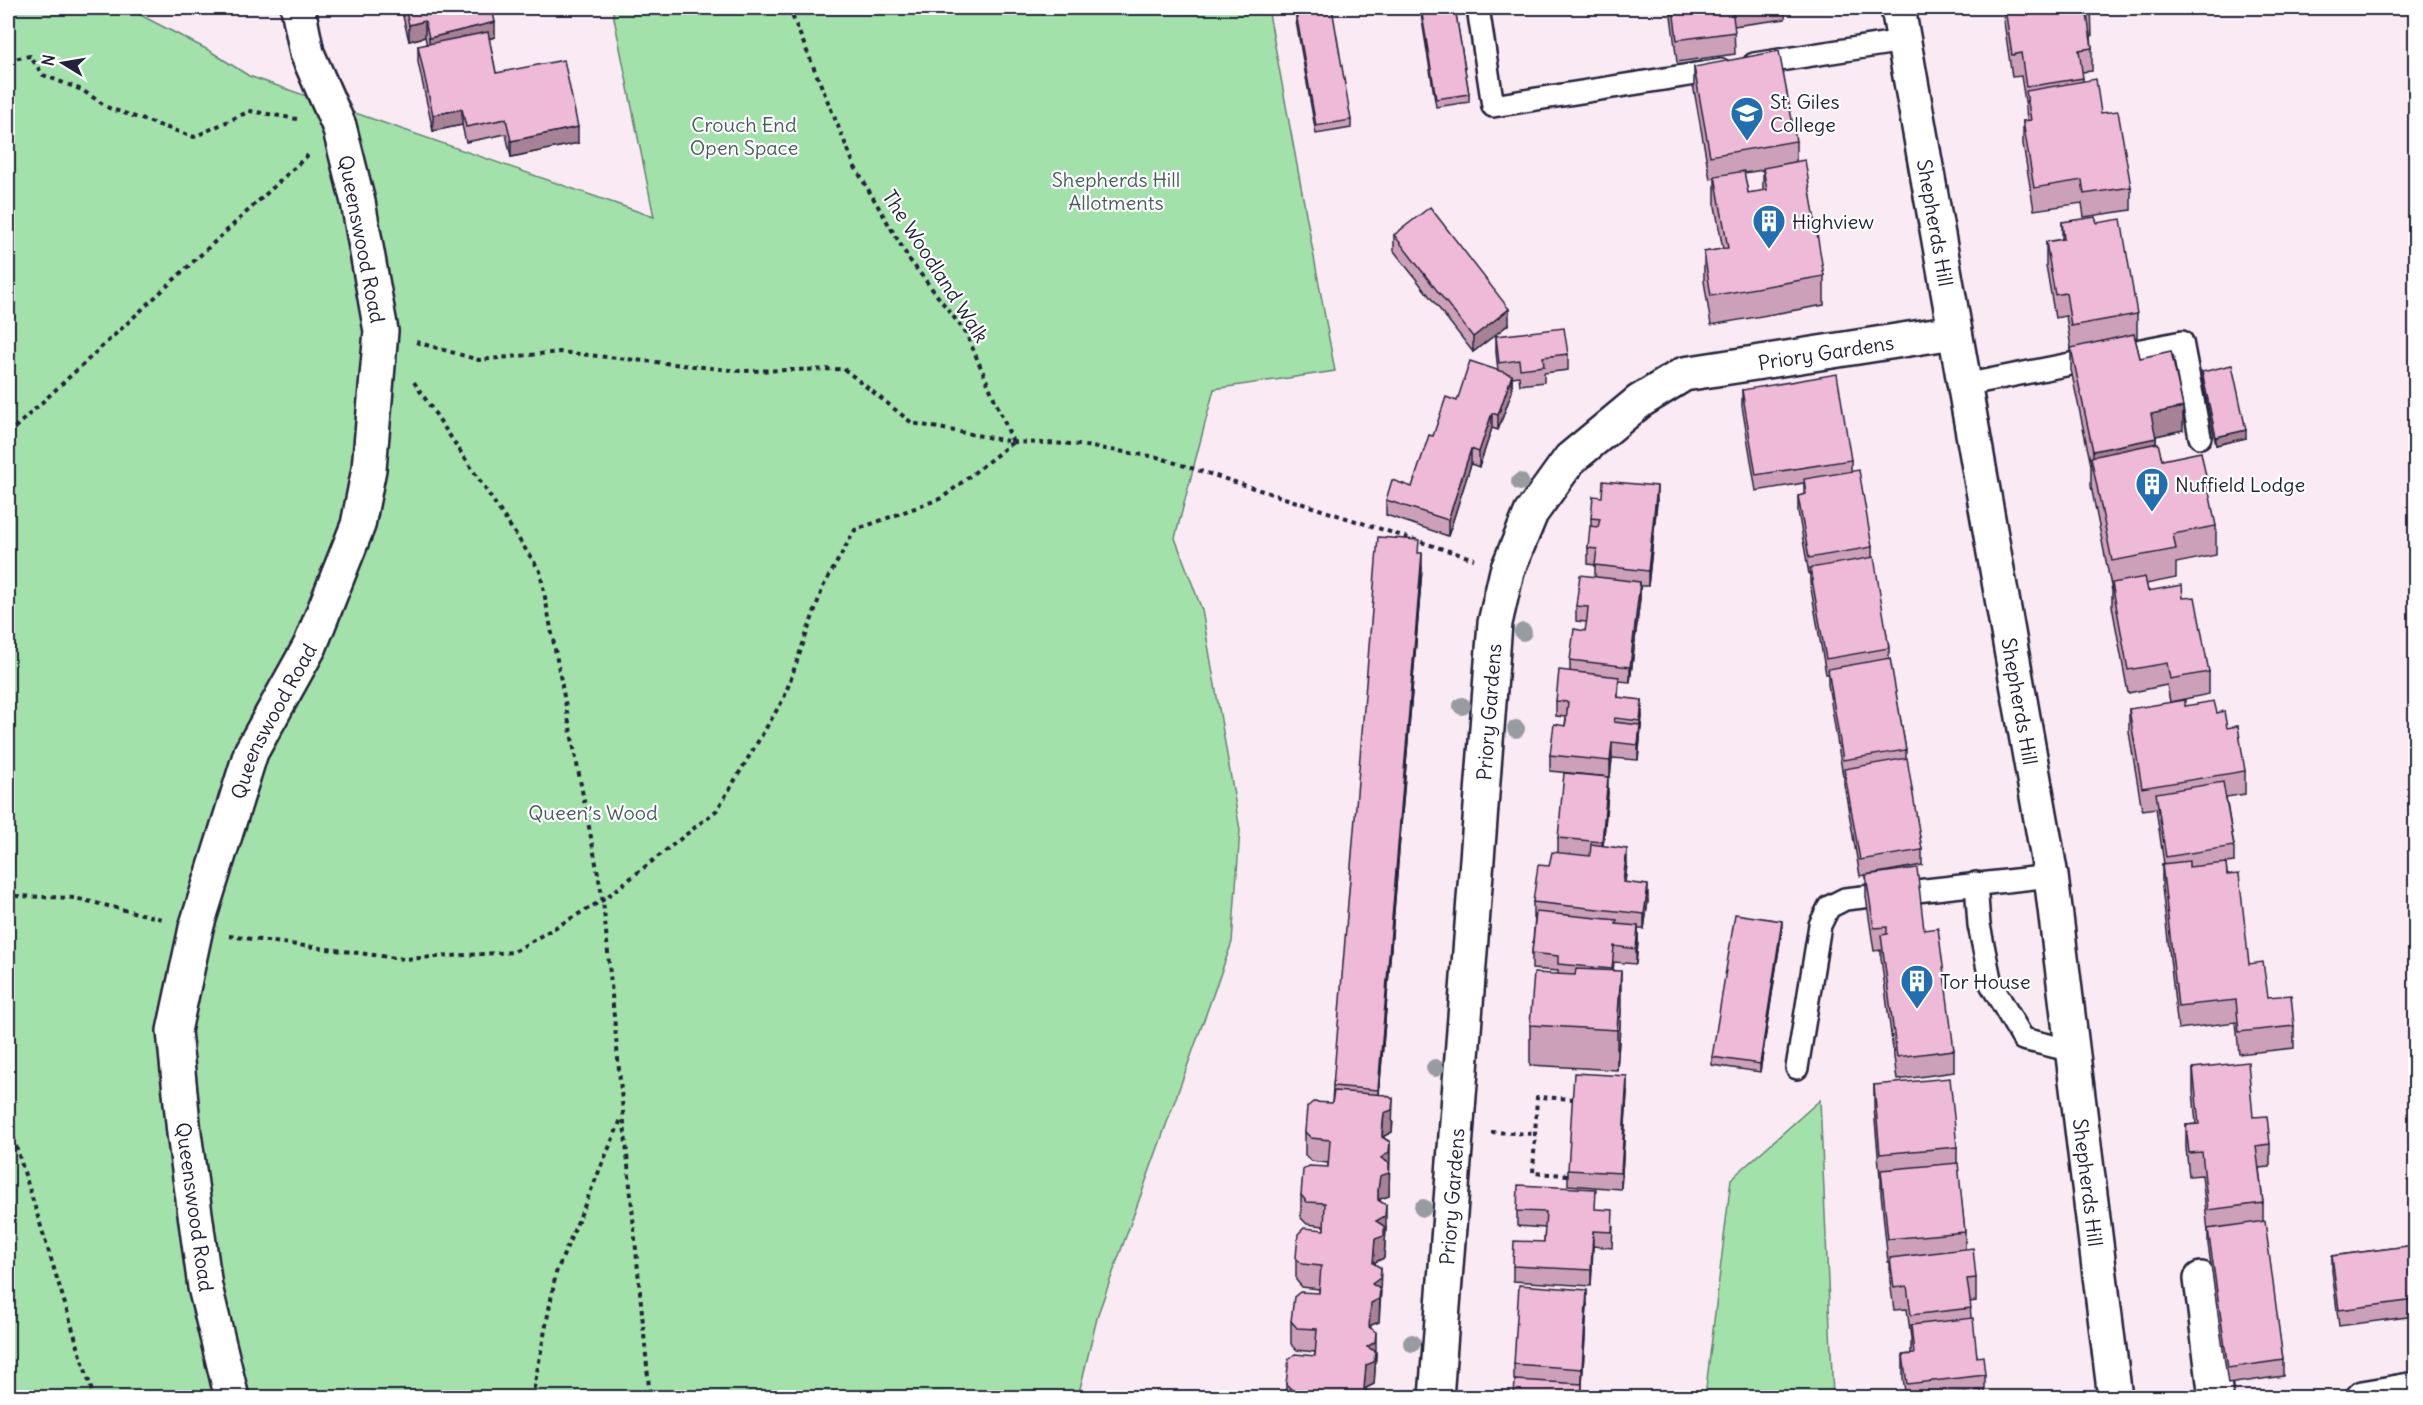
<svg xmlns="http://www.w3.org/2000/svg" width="2423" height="1405" font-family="Delius,sans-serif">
<rect width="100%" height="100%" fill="#faeaf3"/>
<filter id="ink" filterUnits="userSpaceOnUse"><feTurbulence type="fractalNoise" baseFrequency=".0167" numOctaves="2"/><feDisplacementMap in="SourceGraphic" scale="12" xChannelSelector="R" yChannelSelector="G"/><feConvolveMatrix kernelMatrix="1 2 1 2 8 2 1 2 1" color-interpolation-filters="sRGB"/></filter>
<g filter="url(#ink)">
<!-- green -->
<g fill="#a2e2aa" stroke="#628272" stroke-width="1.5">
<path d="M8 8H127L210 51 249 76 654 217 612 8H1268L1335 371 1214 389 1175 538 1202 610 1240 830 1232 942 1098 1314 1078 1397H8Z"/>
<path d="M1820 1100 1833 1397H1705L1731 1179Z"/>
</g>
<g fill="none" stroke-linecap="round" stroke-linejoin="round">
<!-- service casing -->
<g stroke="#22223b" stroke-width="26">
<g id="service">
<path d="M1478 8 1493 106 1721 70"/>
<path d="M1754 64 1903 41"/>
<path d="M1964 385 2182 342 2200 437"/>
<path d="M1976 883 1979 925 1991 984 2023 1039 2073 1051"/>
<path d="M1797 1068 1820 925 1829 907 1845 899 2051 876"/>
</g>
</g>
<!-- minor casing -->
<g stroke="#22223b" stroke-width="38">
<g id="minor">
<path d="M2201 1279 2216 1398"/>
<path id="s1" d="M232 1398 205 1287 184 1133 174 1031 196 928 251 752 310 646 358 525 369 469 381 331 358 202 339 126 307 53 298 8"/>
<path id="s2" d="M1436 1398 1495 623 1507 571 1531 513 1570 459 1640 401 1684 374 1954 332"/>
<path d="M2363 1398 2416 1389"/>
</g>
</g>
<!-- tertiary casing -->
<g stroke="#22223b" stroke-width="38">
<g id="tertiary">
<path id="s3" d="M1898 8 2051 876 2115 1398"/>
</g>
</g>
<!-- path -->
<g stroke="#22223b" stroke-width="4" stroke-dasharray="4.5 4.5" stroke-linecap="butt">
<path d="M789 8 855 167 909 259 966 333 1013 442"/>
<path d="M8 60 30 56 43 75 82 90 109 108 194 137 250 111 297 119"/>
<path d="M416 342 479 360 560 352 740 371 844 369 912 423 1013 442 1072 444 1157 457 1474 559"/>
<path d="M414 382 540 571 603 900 650 1398"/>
<path d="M8 434 308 155"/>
<path d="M8 901 16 896 75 898 162 919"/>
<path d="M229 936 404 959 513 952 603 900 717 810 784 698 823 587 855 530 942 498 1013 442"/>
<path d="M8 1120 94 1398"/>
<path d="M1491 1132 1535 1134"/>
<path d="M1568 1175 1533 1173 1537 1097 1573 1099"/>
<path d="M532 1398 556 1273 622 1117"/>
</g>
<!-- service -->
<use href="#service" stroke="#fff" stroke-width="21"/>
<!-- minor -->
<use href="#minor" stroke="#fff" stroke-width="33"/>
<!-- tertiary -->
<use href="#tertiary" stroke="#fff" stroke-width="33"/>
</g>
<!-- trees -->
<g fill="#989ca0">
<circle cx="1520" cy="482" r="9"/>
<circle cx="1523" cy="632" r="9"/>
<circle cx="1462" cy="706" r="9"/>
<circle cx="1516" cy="729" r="9"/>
<circle cx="1435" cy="1068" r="9"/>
<circle cx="1423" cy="1208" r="9"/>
<circle cx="1412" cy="1343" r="9"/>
</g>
<!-- wall -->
<g fill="#cda0b9" stroke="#22223b" stroke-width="1.5" fill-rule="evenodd">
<path d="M401 8H492L495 37 489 39 496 73 578 143 511 157 506 134 466 142 462 125 433 131 418 62V46L427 45 425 37 409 41Z"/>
<path d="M1420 8H1455L1469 94V102L1436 107Z"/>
<path d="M1670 8H1785V19L1734 26 1735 54 1677 62Z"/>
<path d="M2002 8H2094H2091L2092 36H2091L2092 48V71L2082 72 2083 81 2101 113 2131 187V210L2084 217 2082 203 2034 210 2023 144V121H2027L2026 108 2021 76 2012 77Z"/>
<path d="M1296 13 1351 120V128L1316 134 1296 21Z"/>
<path d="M1694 67 1796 141V162L1824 276V305L1711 325 1704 281V252L1723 249 1715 206V178L1710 179 1694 90ZM1763 170V191L1748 193 1744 173Z"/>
<path d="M2062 222 2097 223 2137 314V337L2135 338 2140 358 2183 430 2156 436V444L2162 460 2216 526V555L2176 563V578L2146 584 2148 591 2183 598 2209 672V694L2170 702 2167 685 2128 693 2112 606V591L2091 486V465L2071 370V348L2066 316 2055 318 2046 265V242L2062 239Z"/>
<path d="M1394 235 1509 324 1473 352 1394 251Z"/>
<path d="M1496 336 1568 354V370L1544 373V382L1520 385 1519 376 1512 377V391L1498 430 1492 428 1479 467 1471 464 1448 536 1386 515V500L1412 487 1433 436 1457 401 1498 371 1496 352Z"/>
<path d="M2202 372 2246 438 2216 445 2202 379Z"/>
<path d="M1742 390 1851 460V471L1872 547V557L1889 648V658L1906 750V758L1922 850V865L1860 876 1844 784V776H1843L1828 684V674H1826L1810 583V574H1809L1798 511V496L1804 495V483L1756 491 1742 406Z"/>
<path d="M1657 502 1648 586H1640V598L1630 682 1619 681 1618 697 1642 716 1638 760 1612 758 1610 777 1550 771V755L1565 726 1566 717 1556 716V701L1570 671V660L1585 631 1587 622 1576 621V606L1595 577V565L1588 564V548L1591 526V518Z"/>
<path d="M1419 553 1422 569 1379 1095 1393 1122 1392 1132 1384 1136V1138L1390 1142 1389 1196 1380 1199V1201L1386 1228 1384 1258 1375 1262V1264L1381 1291 1379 1322 1371 1325 1370 1328 1376 1354 1374 1384 1366 1388V1390L1371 1398H1286V1384L1315 1356V1352L1297 1350 1291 1344V1321L1319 1293V1289L1302 1287 1296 1280V1258L1324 1230V1226L1307 1224 1301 1218V1195L1328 1167V1163L1311 1161 1305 1155V1132L1332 1103 1333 1086Z"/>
<path d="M2185 706 2217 713 2227 728 2245 771V794L2226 797 2234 846V862L2226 863 2227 875 2249 964 2268 997 2294 1026V1048L2239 1054 2236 1022 2178 1029 2162 887V864H2164L2156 808 2142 810 2129 732V709Z"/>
<path d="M1608 793 1603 846 1627 864 1625 883 1648 901 1644 929H1638V942L1636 964 1614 962 1613 971 1621 1011 1617 1070 1530 1065V1025L1558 974V971L1532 969V953L1535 917H1533V902L1549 866 1558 853V838Z"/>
<path d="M1866 875 1924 930 1954 1050V1072L1897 1080 1881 958V950L1874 951 1866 897Z"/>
<path d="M1782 929 1760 1072 1712 1065V1057Z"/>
<path d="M2193 1068 2253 1117 2270 1144V1167L2259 1168 2263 1203V1221L2283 1360V1376L2228 1384 2208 1244V1232L2202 1175 2189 1176 2186 1148V1125L2196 1124 2193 1091Z"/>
<path d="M1874 1085 1957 1147V1163L1965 1232V1249L1976 1278V1301L1970 1302 1971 1318 1977 1357 1985 1375V1398H1906L1903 1378V1355L1911 1354V1338L1907 1309 1894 1310 1890 1281V1262H1888L1881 1193V1177H1880L1874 1108Z"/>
<path d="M1627 1092 1621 1189 1568 1185V1170Z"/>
<path d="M1596 1209 1613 1225 1612 1248 1593 1246 1591 1286 1513 1281V1266L1544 1242 1545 1228 1517 1226V1211Z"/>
<path d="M2415 1245V1316L2339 1326 2332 1271V1256Z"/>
<path d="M1587 1305 1582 1384V1398L1514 1380V1364Z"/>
</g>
<!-- shaded-wall -->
<g fill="#a78296" stroke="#22223b" stroke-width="1.5">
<path d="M425 21V37L409 41V25Z"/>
<path d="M495 22V37L429 54V38Z"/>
<path d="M462 109V125L433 131V115Z"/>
<path d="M578 127V143L511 157V141Z"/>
<path d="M1509 309V324L1473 352V337Z"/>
<path d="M1512 375V391L1498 430V415Z"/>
<path d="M2183 407V430L2151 437V414Z"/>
<path d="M1492 413V428L1479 467V452Z"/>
<path d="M2246 430V438L2216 445V437Z"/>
<path d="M2156 438V460L2093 465V451Z"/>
<path d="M1471 449V464L1448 536V520Z"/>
<path d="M1657 486V502L1648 586V571Z"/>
<path d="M1422 553V569L1378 1105V1090Z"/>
<path d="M1640 582V598L1630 682V667Z"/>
<path d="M1642 700V716L1640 737V721Z"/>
<path d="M1640 725V741L1638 760V745Z"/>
<path d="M1612 742V758L1610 777V761Z"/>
<path d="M1608 777V793L1602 857V842Z"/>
<path d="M1627 849V864L1623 898V882Z"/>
<path d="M1648 885V901L1644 929V914Z"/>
<path d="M1782 921V929L1760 1072V1064Z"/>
<path d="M1638 926V942L1636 964V949Z"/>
<path d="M1621 971V1011L1617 1070V1030Z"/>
<path d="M1627 1076V1092L1621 1189V1173Z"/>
<path d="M1393 1099 1392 1132 1384 1136 1382 1157 1390 1142 1389 1196 1380 1199 1378 1212V1190L1384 1113Z"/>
<path d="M1386 1205V1228L1384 1258 1375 1262 1373 1283 1381 1268 1379 1322 1371 1325 1369 1346 1376 1332V1354L1374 1384 1366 1388 1365 1398 1364 1389 1376 1221Z"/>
<path d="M1593 1231V1246L1591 1286V1270Z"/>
<path d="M1587 1290V1305L1582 1384V1369Z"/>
</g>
<!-- building -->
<g fill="#eebad7" stroke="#22223b" stroke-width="1.5">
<path d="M405 8H492L495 22 429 38 425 21 409 25Z"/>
<path d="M1324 8H1332L1351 120 1316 126 1296 13Z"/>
<path d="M1421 8H1455L1469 94 1436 99Z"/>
<path d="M1673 8H1732L1735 32 1677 40Z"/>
<path d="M2005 8H2091L2092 13 2087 14 2092 48 2079 50 2083 78 2026 87 2021 53 2012 55Z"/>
<path d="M488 32 496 73 564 60 578 127 511 141 506 119 466 127 462 109 433 115 418 46Z"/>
<path d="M1779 51 1796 141 1710 156 1694 67Z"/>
<path d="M2096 79 2101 113 2118 111 2131 187 2084 194 2082 180 2034 188 2023 121 2031 120 2026 91Z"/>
<path d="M1805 160 1824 276 1711 296 1704 252 1728 248 1715 176 1744 171 1748 193 1767 190 1763 168Z"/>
<path d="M1430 207 1509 309 1473 337 1394 235Z"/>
<path d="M2095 217 2097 223 2121 219 2137 314 2071 326 2066 293 2055 295 2046 242 2064 239 2062 222Z"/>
<path d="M1564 328 1568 354 1543 357 1544 366 1520 369 1519 360 1499 363 1496 336Z"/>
<path d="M2134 334 2140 358 2171 351 2183 407 2151 414 2156 438 2093 451 2071 348Z"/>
<path d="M1470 361 1512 375 1498 415 1492 413 1479 452 1471 449 1448 520 1386 500 1392 480 1412 487 1429 435 1433 436 1446 397 1457 401Z"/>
<path d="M2232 365 2246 430 2216 437 2202 372Z"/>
<path d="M1837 374 1851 460 1756 475 1742 390Z"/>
<path d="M2158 443 2162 460 2201 452 2216 526 2173 534 2176 549 2112 561 2091 457Z"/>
<path d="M1859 470 1872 547 1809 558 1798 496 1806 494 1804 479Z"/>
<path d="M1603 481 1657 486 1648 571 1595 565 1597 549 1588 548 1590 526 1598 527 1600 519 1591 518 1593 496 1602 497Z"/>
<path d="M1378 537 1419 540 1418 553H1422L1378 1090 1333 1086Z"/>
<path d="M1874 557 1889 648 1826 659 1810 568Z"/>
<path d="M1580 575 1640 582 1630 667 1570 660 1574 629 1585 631 1587 619 1588 607 1576 606Z"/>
<path d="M2145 577 2148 591 2182 585 2183 598 2195 597 2209 672 2170 679 2167 663 2128 670 2112 583Z"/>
<path d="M1890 658 1906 750 1843 760 1828 669Z"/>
<path d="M1559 670 1619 677 1617 697 1642 700 1640 721 1615 718 1614 722 1640 725 1638 745 1612 742 1610 761 1550 755 1554 724 1565 726 1566 721 1568 702 1556 701Z"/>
<path d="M2185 700V706L2214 701 2217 713 2224 711 2227 728 2238 726 2245 771 2142 788 2129 709Z"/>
<path d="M1907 758 1922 850 1860 860 1844 769Z"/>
<path d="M1564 773 1608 777 1602 842 1558 838Z"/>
<path d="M2223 782 2234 846 2166 857 2156 793Z"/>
<path d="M1591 844 1627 849 1623 882 1648 885 1644 914 1533 902 1538 865 1549 866 1552 852 1590 856Z"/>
<path d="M2189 861V867L2226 863 2227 875 2239 874 2249 964 2263 962 2268 997 2291 995 2294 1026 2239 1032 2236 1000 2178 1006 2162 864Z"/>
<path d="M1917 868 1924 930 1938 928 1954 1050 1897 1057 1881 935 1887 934V927L1874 928 1866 875Z"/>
<path d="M1536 912 1617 920 1616 924 1638 926 1636 949 1614 946 1612 969 1558 964V956L1532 953Z"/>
<path d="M1735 914 1782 921 1760 1064 1712 1057Z"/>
<path d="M1576 969 1621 971 1617 1030 1530 1025 1534 973 1575 975Z"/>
<path d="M2248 1062 2253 1117 2267 1116 2270 1144 2256 1146 2263 1203 2208 1210 2202 1152 2189 1153 2186 1125 2199 1124 2193 1068Z"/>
<path d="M1574 1073 1627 1076 1621 1173 1568 1170Z"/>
<path d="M1950 1078 1957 1147 1880 1154 1874 1085Z"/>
<path d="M1334 1091 1386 1095 1393 1099 1392 1110 1384 1113 1382 1132V1137L1390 1142 1389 1152 1381 1158 1389 1163V1173L1380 1176 1378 1190V1200L1386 1205 1385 1216 1376 1221 1384 1226V1236L1375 1239 1373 1263 1381 1268 1380 1278 1372 1284 1380 1289 1379 1299 1371 1303 1369 1327 1376 1332 1375 1342 1367 1347 1375 1351 1374 1362 1366 1365 1364 1389 1371 1394V1398H1312V1392L1292 1390 1286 1384 1289 1359 1295 1354 1315 1356 1317 1329 1297 1328 1291 1321 1294 1297 1300 1292 1319 1293 1321 1266 1302 1264 1296 1258 1298 1234 1304 1228 1324 1230 1325 1203 1307 1202 1301 1195 1303 1170 1309 1166 1328 1167 1329 1154 1330 1140 1311 1138 1305 1132 1307 1107 1313 1102 1332 1103Z"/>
<path d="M1958 1163 1965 1232 1888 1239 1881 1170Z"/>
<path d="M1518 1185 1596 1189 1595 1209 1613 1210 1612 1232 1593 1231 1591 1270 1513 1266 1514 1241 1544 1242 1546 1212 1517 1211Z"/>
<path d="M2265 1221 2283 1360 2228 1368 2208 1229Z"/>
<path d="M2415 1245V1300L2339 1310 2332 1256Z"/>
<path d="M1973 1248 1976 1278 1967 1279 1971 1308 1911 1315 1907 1286 1894 1288 1890 1258Z"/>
<path d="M1519 1285 1587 1290 1582 1369 1514 1364Z"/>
<path d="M1973 1318 1977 1357 1983 1356 1985 1375 1907 1384 1903 1355 1914 1354 1911 1325Z"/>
<path d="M1515 1380 1582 1384 1581 1398H1514Z"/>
<path d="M1981 1390 1982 1398H1918Z"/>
</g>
</g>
<!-- icons -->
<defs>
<g id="university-pin" transform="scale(1.725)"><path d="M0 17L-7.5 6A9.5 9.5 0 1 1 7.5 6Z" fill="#1f6fb2" stroke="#fff"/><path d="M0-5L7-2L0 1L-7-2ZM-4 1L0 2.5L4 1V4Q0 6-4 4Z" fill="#fff"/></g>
<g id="building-pin" transform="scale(1.725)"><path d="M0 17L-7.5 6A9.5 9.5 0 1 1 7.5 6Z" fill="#1f6fb2" stroke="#fff"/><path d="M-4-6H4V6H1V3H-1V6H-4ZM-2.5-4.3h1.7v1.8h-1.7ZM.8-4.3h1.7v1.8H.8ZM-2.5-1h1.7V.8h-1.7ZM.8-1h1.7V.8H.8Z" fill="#fff"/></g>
</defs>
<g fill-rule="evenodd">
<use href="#university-pin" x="1747" y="113"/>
<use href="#building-pin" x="1769" y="221"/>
<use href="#building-pin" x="2152" y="484"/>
<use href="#building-pin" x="1917" y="981"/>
</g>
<g text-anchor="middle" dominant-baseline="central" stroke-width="4.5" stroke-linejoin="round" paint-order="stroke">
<!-- poi labels -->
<g font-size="20" fill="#22223b" stroke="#fff" text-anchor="start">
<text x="1770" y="101">St. Giles<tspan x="1770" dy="23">College</tspan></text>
<text x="1792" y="221">Highview</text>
<text x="2175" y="484">Nuffield Lodge</text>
<text x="1940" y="981">Tor House</text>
</g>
<!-- park labels -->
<g font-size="20" fill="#485c5c" stroke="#fff">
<text x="744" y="124">Crouch End<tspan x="744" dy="23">Open Space</tspan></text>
<text x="1116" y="179">Shepherds Hill<tspan x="1116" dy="23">Allotments</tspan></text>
<text x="593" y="812">Queen’s Wood</text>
</g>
<!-- street labels -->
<g font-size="20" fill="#22223b" stroke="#fff">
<text stroke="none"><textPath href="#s3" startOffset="218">Shepherds Hill</textPath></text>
<text transform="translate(362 239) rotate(79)">Queenswood Road</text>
<text transform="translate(936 266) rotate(57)">The Woodland Walk</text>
<text stroke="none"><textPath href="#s2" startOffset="1246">Priory Gardens</textPath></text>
<text stroke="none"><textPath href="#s3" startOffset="704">Shepherds Hill</textPath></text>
<text stroke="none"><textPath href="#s2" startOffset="688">Priory Gardens</textPath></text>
<text stroke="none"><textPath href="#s1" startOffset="699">Queenswood Road</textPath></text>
<text stroke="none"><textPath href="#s3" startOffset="1190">Shepherds Hill</textPath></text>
<text stroke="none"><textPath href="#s2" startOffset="202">Priory Gardens</textPath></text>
<text transform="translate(195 1207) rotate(82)">Queenswood Road</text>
</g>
</g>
<!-- margin -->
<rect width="2423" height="1405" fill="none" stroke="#fff" stroke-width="30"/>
<rect x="15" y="15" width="2393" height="1375" fill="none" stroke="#22223b" stroke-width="2" filter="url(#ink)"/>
<!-- north arrow -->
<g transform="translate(63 63) rotate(281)" stroke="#ffffff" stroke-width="4.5" paint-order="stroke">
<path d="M0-4.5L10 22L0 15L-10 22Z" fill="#22223b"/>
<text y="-9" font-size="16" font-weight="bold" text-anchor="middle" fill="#22223b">N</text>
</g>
</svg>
